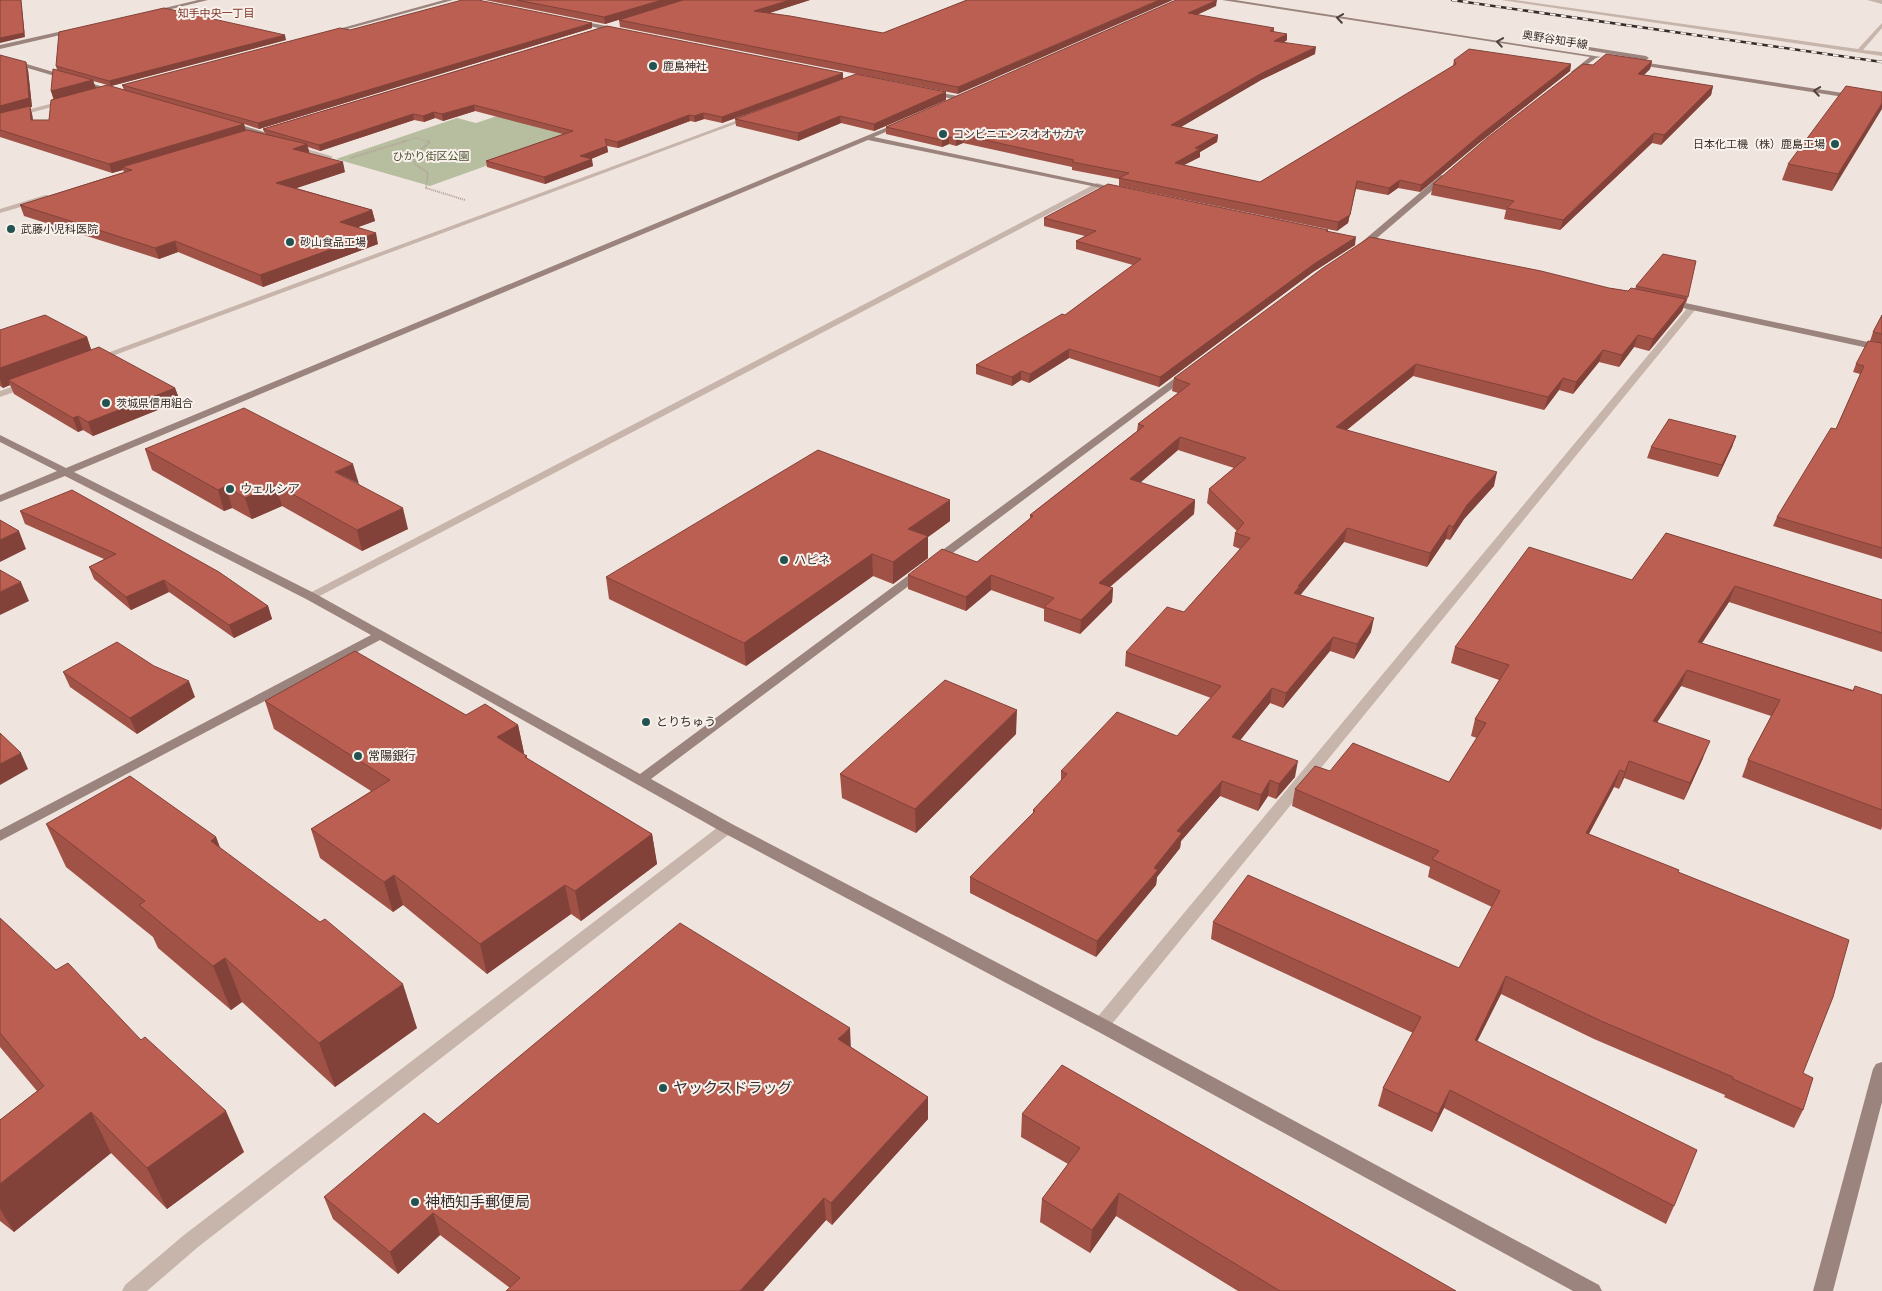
<svg xmlns="http://www.w3.org/2000/svg" width="1882" height="1291" font-family="'Roboto Condensed','Noto Sans JP',sans-serif">
<rect width="100%" height="100%" fill="#f0e5de"/>
<!-- green -->
<path fill="#b7bea0" d="M699 50 769 64 430 186 336 159 457 118 476 123Z"/>
<g fill="none" stroke-linecap="round" stroke-linejoin="round">
<!-- path-far1 -->
<path stroke="#b39f96" stroke-width="1" stroke-dasharray="1 1" stroke-linecap="butt" d="M402 142 416 138 430 142"/>
<!-- path -->
<g stroke="#b39f96" stroke-width="2" stroke-dasharray="1 1" stroke-linecap="butt">
<path d="M427 141 430 142 413 156 415 164 428 173 426 188 465 200"/>
<path d="M350 158 406 141"/>
</g>
<!-- lane -->
<g fill="#c7b5ab" fill-rule="evenodd">
<path d="M1501 0H1515L1858 49 1882 23V28L1863 50 1882 52V56Z"/>
<path d="M1867 0H1882V4Z"/>
</g>
<!-- street -->
<g fill="#c7b5ab" fill-rule="evenodd">
<path d="M65 100 68 102 67 103 0 121V117Z"/>
<path d="M749 116 754 117 99 361 96 362 91 359Z"/>
<path d="M293 145 331 156 333 157 329 159 291 148V146Z"/>
<path d="M1097 183 1104 185 314 599H306L304 596Z"/>
<path d="M45 195H48V199L0 213V209Z"/>
<path d="M1692 305 1696 308 1695 310 1107 1030 1101 1032 1095 1030 1093 1025 1095 1020 1689 306Z"/>
<path d="M28 381 33 384 31 386 0 397V391Z"/>
<path d="M727 823 732 824 734 828 732 832 198 1247 147 1291H122L125 1285 184 1235 722 824Z"/>
</g>
<!-- secondary -->
<g fill="#9b847d" fill-rule="evenodd">
<path d="M198 0H208L151 14 148 12Z"/>
<path d="M444 0H453L329 34 324 33Z"/>
<path d="M1222 0H1235L1601 57 1596 58 1573 75 1571 72 1590 57Z"/>
<path d="M576 20 617 28 620 30 617 32 574 23Z"/>
<path d="M76 28 78 31 0 49V45Z"/>
<path d="M1589 47 1646 56 1649 58 1646 60 1587 50Z"/>
<path d="M0 56 117 91 118 92 113 93 0 60Z"/>
<path d="M1635 61 1882 99V103L1633 64Z"/>
<path d="M931 91 958 96 961 98 958 100 929 94 928 93Z"/>
<path d="M228 121 264 132 265 133 262 135 226 124 225 123Z"/>
<path d="M900 122 903 124 902 125 874 137 1125 190 1121 192 868 140 74 472 314 593 640 774 1183 372H1189V376L651 779 732 824 1107 1020 1599 1285 1602 1291H1573L1095 1030 722 832 380 640 0 841V830L371 635 306 599 65 476 0 502V495L57 471 0 442V435L66 468Z"/>
<path d="M1441 175 1448 177 1363 250H1357V246Z"/>
<path d="M1667 299 1882 345V351L1664 304V300Z"/>
<path d="M1882 1062V1102L1833 1291H1813L1873 1069 1876 1064Z"/>
</g>
<!-- rail casing -->
<g stroke="#362c2a" stroke-width="2.5">
<path id="rail" d="M1452 0 1882 62"/>
</g>
<!-- rail -->
<use href="#rail" stroke="#f8f0ea" stroke-width="2" stroke-dasharray="5.5" stroke-linecap="butt"/>
</g>
<!-- wall -->
<g fill="#a05247">
<path d="M485 0H810L769 13 883 33 967 0 958 94 620 27 619 20 621 19 605 24Z"/>
<path d="M1216 6 1197 15 1274 28V32L1287 40 1283 43 1315 54 1261 80 1180 127 1218 135 1217 142 1200 152V157L1184 165 1260 182 1453 66 1454 60 1571 64 1570 71 1479 143 1420 192 1398 188 1388 195 1356 189 1348 223 1337 231 1119 186V179L1072 170V167L963 143 956 146 949 144 942 147 886 134V127Z"/>
<path d="M607 26 843 79 722 123 704 119 695 122 690 121 618 148 607 146 608 152 591 159 593 166 545 184 487 167 486 161 563 134 475 111 443 121 435 118 424 122 414 120 320 151 308 147 309 153 345 172 296 188 372 210 375 221 358 227 378 244 263 287 178 252 159 259 24 216 20 205 124 172 123 170 112 173 0 137V55L28 70 32 107H30L32 114 33 120H49L54 99 51 91 57 70 56 66 286 40 111 86 93 81 96 88 124 90 122 85 350 30 592 28 259 129 244 124 246 130 265 134 263 129Z"/>
<path d="M1652 61 1650 69 1644 75 1713 86 1711 95 1661 145 1652 143 1560 230 1504 219 1506 210 1431 195 1433 184Z"/>
<path d="M946 92V100L874 131 841 123 798 141 736 126 735 119Z"/>
<path d="M1882 92 1832 191 1782 180 1788 164Z"/>
<path d="M1044 218 1328 230V232L1355 245 1313 272 1159 387 1069 358 1029 383 1021 380 1012 386 976 374V365L1065 315 1133 265 1076 249V241L1085 236 1044 226Z"/>
<path d="M1636 286 1688 297 1686 303H1685L1682 311 1649 351 1634 347 1619 367 1599 362 1573 394 1559 390 1544 410 1413 376 1347 430 1494 486 1464 519 1450 540 1446 539 1427 567 1344 542 1300 595 1371 632 1354 659 1330 651 1283 708 1270 703 1240 740 1295 777 1276 799 1268 796 1258 811 1220 796 1181 841 1180 848 1157 877 1156 885 1096 957 970 893V877L1033 813V810L1061 781V771L1177 736 1211 698 1125 666 1126 652 1184 612 1240 549 1233 546 1235 533 1237 531 1207 503 1209 489 1234 468 1178 450 1140 483 1195 500 1194 514 1110 587 1113 588 1112 602 1080 634 1044 621V609L991 590 966 611 908 589V575L977 562 1030 519V515L1137 431 1138 424 1178 393 1172 391 1174 378 1609 288 1628 291 1635 289Z"/>
<path d="M1882 315V559L1773 526 1777 517 1836 429 1860 374 1853 372 1856 364 1880 343 1870 341 1873 332Z"/>
<path d="M0 330 87 337 91 350 175 388 180 401 93 436 83 430 78 432 14 394 10 385 3 388 0 386Z"/>
<path d="M1736 436 1732 447 1718 477 1647 458 1651 447Z"/>
<path d="M145 449 359 484 408 529 362 551 282 506 252 519 232 508 224 511 152 470Z"/>
<path d="M20 511 268 606 272 619 234 638 169 592 131 610 94 579 89 567 104 559 25 524Z"/>
<path d="M950 521 928 537V558L893 584 873 576 746 666 609 599 606 577Z"/>
<path d="M1666 533 1882 600V652L1729 602 1702 643 1853 690 1882 695V827L1881 830 1742 777 1748 760 1771 716 1681 686 1657 722 1703 758 1684 800 1624 778 1619 789 1614 787 1589 834 1678 872 1803 1073V1110L1794 1128 1724 1097 1725 1095 1594 1039 1501 994 1477 1041 1674 1206 1666 1224 1444 1108 1432 1132 1378 1106 1383 1088 1413 1033 1211 939 1213 922 1459 968 1492 907 1428 877 1430 867 1292 806 1295 789 1330 771 1449 782 1477 738 1471 736 1475 719 1499 680 1451 663 1455 647 1632 580Z"/>
<path d="M63 672 195 697 137 734 70 687Z"/>
<path d="M265 701 466 715 518 725 524 753 523 754 527 756V759L652 834 657 864 581 921 571 914 487 974 403 905 393 912 320 858 311 829 371 791 274 729Z"/>
<path d="M1016 734 916 833 842 798 840 774Z"/>
<path d="M46 824 216 837 220 848 417 1028 335 1087 242 1002 231 1010 158 948 153 937 66 867Z"/>
<path d="M0 918 244 1152 167 1209 111 1153 14 1232 0 1221V1120L37 1091 0 1047Z"/>
<path d="M851 1047 928 1097V1119L832 1225 826 1220 763 1291H506L510 1288 440 1235 398 1274 333 1219 324 1197 438 1124Z"/>
<path d="M1022 1114 1456 1291H1238L1116 1216 1090 1253 1040 1222 1042 1199 1068 1164 1021 1137Z"/>
</g>
<!-- shaded-wall -->
<g fill="#824239">
<path d="M21 0 25 37 0 43V38Z"/>
<path d="M662 0H684L605 24 604 17Z"/>
<path d="M790 0H810L754 18V11Z"/>
<path d="M1159 0H1173L958 94V87Z"/>
<path d="M1217 0 1216 6 1187 19 1188 13Z"/>
<path d="M592 23V28L259 129 258 123Z"/>
<path d="M1287 34V40L1273 48 1274 41Z"/>
<path d="M285 35 286 40 111 86 109 81Z"/>
<path d="M1316 47 1315 54 1261 80 1171 133V125L1262 73Z"/>
<path d="M1652 61 1650 69 1635 83 1638 74Z"/>
<path d="M26 62 28 70 32 107H30L32 114 34 128 0 115V106Z"/>
<path d="M1571 64 1570 71 1479 143 1420 192 1421 185 1480 135Z"/>
<path d="M843 73V79L722 123V117Z"/>
<path d="M93 80 96 89 54 101 51 91Z"/>
<path d="M1713 86 1711 95 1661 145 1664 135Z"/>
<path d="M946 92V100L874 131V124Z"/>
<path d="M1882 103V109L1832 191 1838 174Z"/>
<path d="M474 105 475 111 443 121 442 114Z"/>
<path d="M434 112 435 118 424 122 423 116Z"/>
<path d="M703 113 704 119 695 122 694 116Z"/>
<path d="M413 114 414 120 320 151 319 145Z"/>
<path d="M689 115 690 121 618 148 617 142Z"/>
<path d="M840 116 841 123 798 141V133Z"/>
<path d="M244 124 246 132 122 167 123 170 112 173 109 164Z"/>
<path d="M1654 133 1652 143 1560 230 1563 220Z"/>
<path d="M963 135V143L956 146V138Z"/>
<path d="M1218 135 1217 142 1200 152V157L1174 170 1175 163 1195 148Z"/>
<path d="M949 137V144L942 147V140Z"/>
<path d="M307 144 310 155 293 149Z"/>
<path d="M607 146 608 152 581 163 580 156Z"/>
<path d="M592 159 593 166 545 184 544 177Z"/>
<path d="M343 162 345 172 279 194 276 183Z"/>
<path d="M1400 180 1398 188 1388 195 1389 188Z"/>
<path d="M1357 181 1348 223 1337 231 1338 222Z"/>
<path d="M372 210 375 221 342 233 340 222Z"/>
<path d="M376 233 378 244 263 287 260 275Z"/>
<path d="M1356 237 1355 245 1313 272 1159 387 1160 377 1314 264Z"/>
<path d="M175 241 178 252 159 259 155 248Z"/>
<path d="M1686 299 1682 311 1649 351 1653 339Z"/>
<path d="M1638 335 1634 347 1619 367 1622 355Z"/>
<path d="M87 337 93 355 8 380 10 385 3 388 0 379V368Z"/>
<path d="M1069 349V358L1029 383 1030 374Z"/>
<path d="M1603 350 1599 362 1573 394 1576 382Z"/>
<path d="M1416 364 1413 376 1334 440 1336 427Z"/>
<path d="M1021 371V380L1012 386V377Z"/>
<path d="M1563 378 1559 390 1544 410 1548 397Z"/>
<path d="M175 388 180 401 93 436 88 422Z"/>
<path d="M78 416 83 430 78 432 73 418Z"/>
<path d="M1736 436 1732 447 1718 477 1722 465Z"/>
<path d="M1180 437 1178 450 1129 492 1130 479Z"/>
<path d="M353 464 359 484 335 472Z"/>
<path d="M1497 472 1494 486 1464 519 1450 540 1453 527 1467 505Z"/>
<path d="M276 485 282 506 252 519 245 498Z"/>
<path d="M226 486 232 508 224 511 218 490Z"/>
<path d="M950 500V521L928 537V558L893 584V562L908 529Z"/>
<path d="M1195 500 1194 514 1098 597 1099 583Z"/>
<path d="M403 508 408 529 362 551 357 530Z"/>
<path d="M1449 525 1446 539 1427 567 1430 553Z"/>
<path d="M1347 528 1344 542 1298 598 1294 593 1298 586Z"/>
<path d="M19 531 26 549 0 562V540Z"/>
<path d="M872 554 873 576 746 666 744 643Z"/>
<path d="M991 575V590L966 611V597Z"/>
<path d="M164 580 169 592 131 610 126 597Z"/>
<path d="M21 582 29 601 0 615V592Z"/>
<path d="M1735 586 1729 602 1692 658 1698 642Z"/>
<path d="M1113 588 1112 602 1080 634 1081 620Z"/>
<path d="M268 606 272 619 234 638 229 625Z"/>
<path d="M1374 618 1371 632 1354 659 1357 644Z"/>
<path d="M1333 637 1330 651 1283 708 1286 693Z"/>
<path d="M1687 670 1681 686 1647 738 1653 721Z"/>
<path d="M189 681 195 697 137 734 130 718Z"/>
<path d="M1272 688 1270 703 1230 753 1232 737Z"/>
<path d="M1017 710 1016 734 916 833 915 809Z"/>
<path d="M518 725 524 753 504 766 497 737Z"/>
<path d="M1710 741 1703 758 1684 800 1690 783Z"/>
<path d="M21 753 28 769 0 785V764Z"/>
<path d="M1298 761 1295 777 1276 799 1279 784Z"/>
<path d="M1629 761 1624 778 1619 789 1625 772Z"/>
<path d="M1620 770 1614 787 1580 850 1586 833Z"/>
<path d="M1270 780 1268 796 1258 811 1261 795Z"/>
<path d="M1222 781 1220 796 1181 841 1180 848 1157 877 1156 885 1096 957 1097 941 1154 868 1177 831Z"/>
<path d="M652 834 657 864 581 921 575 891Z"/>
<path d="M216 837 232 880 211 841Z"/>
<path d="M394 875 403 905 393 912 384 882Z"/>
<path d="M565 885 571 914 487 974 480 944Z"/>
<path d="M225 958 242 1002 231 1010 213 966Z"/>
<path d="M1506 976 1501 994 1469 1058 1475 1040Z"/>
<path d="M403 984 417 1028 335 1087 319 1043Z"/>
<path d="M850 1028 851 1050 838 1039Z"/>
<path d="M1450 1090 1444 1108 1432 1132 1438 1114Z"/>
<path d="M928 1097V1119L832 1225 831 1203Z"/>
<path d="M226 1111 244 1152 167 1209 147 1168Z"/>
<path d="M91 1112 111 1153 14 1232 0 1209V1184Z"/>
<path d="M1119 1193 1116 1216 1090 1253 1092 1230Z"/>
<path d="M824 1198 826 1220 763 1291H740Z"/>
<path d="M433 1213 440 1235 398 1274 390 1252Z"/>
</g>
<!-- building -->
<g fill="#ba5f52" stroke="#824239">
<path d="M0 0H21L24 33 0 38Z"/>
<path d="M462 0H478L592 23 258 123 122 85 340 28 350 30Z"/>
<path d="M517 0H662L604 17Z"/>
<path d="M683 0H790L754 11 790 16 883 33 967 0H1159L958 87 619 20Z"/>
<path d="M1176 0H1217L1188 13 1274 28 1270 31 1287 34 1274 41 1316 47 1262 73 1171 125 1218 135 1195 148 1200 149 1175 163 1260 182 1456 64 1454 60 1469 49 1571 64 1480 135 1421 185 1400 180 1389 188 1357 181 1350 215 1338 222 1119 178 1129 173 1072 162 1074 160 963 135 956 138 949 137 942 140 886 127Z"/>
<path d="M164 8 285 35 109 81 56 66 59 32Z"/>
<path d="M607 26 843 73 722 117 703 113 694 116 689 115 617 142 605 139 607 146 580 156 592 159 544 177 486 161 573 131 474 105 442 114 434 112 423 116 413 114 319 145 263 129Z"/>
<path d="M1606 54 1652 61 1638 74 1713 86 1664 135 1654 133 1563 220 1507 208 1514 201 1433 184 1487 138 1583 64 1593 65Z"/>
<path d="M0 55 26 62 29 98 0 106Z"/>
<path d="M53 69 93 80 51 91Z"/>
<path d="M856 74 946 92 874 124 840 116 798 133 735 119Z"/>
<path d="M107 85 244 124 109 164 0 130V113L30 106 31 120H49L51 100Z"/>
<path d="M1846 86 1882 92V103L1838 174 1788 164Z"/>
<path d="M247 130 307 144 293 149 343 162 276 183 372 210 340 222 376 233 260 275 175 241 155 248 20 205 132 170 122 167Z"/>
<path d="M1108 184 1328 230 1326 231 1356 237 1314 264 1160 377 1069 349 1030 374 1021 371 1012 377 976 365 1062 314 1065 315 1141 259 1076 241 1096 231 1044 218Z"/>
<path d="M1370 237 1541 271 1609 288 1628 291 1631 288 1686 299 1653 339 1638 335 1622 355 1603 350 1576 382 1563 378 1548 397 1416 364 1336 427 1497 472 1467 505 1453 527 1449 525 1430 553 1347 528 1298 586H1300L1294 593 1374 618 1357 644 1333 637 1286 693 1272 688 1232 737 1298 761 1279 784 1270 780 1261 795 1222 781 1177 831 1182 833 1154 868 1158 870 1097 941 970 877 1035 811 1033 810 1067 774 1061 771 1117 712 1177 736 1221 686 1126 652 1167 607 1184 612 1250 538 1235 533 1244 523 1209 489 1246 458 1180 437 1130 479 1195 500 1099 583 1113 588 1081 620 1044 607 1054 598 991 575 966 597 908 575 942 549 977 562 1033 516 1030 515 1144 426 1138 424 1190 384 1174 378 1323 268Z"/>
<path d="M1663 254 1696 261 1688 297 1636 286Z"/>
<path d="M45 315 87 337 0 368V330Z"/>
<path d="M1882 315V334L1873 332Z"/>
<path d="M1868 341 1882 343V548L1777 517 1831 428 1836 429 1864 366 1856 364Z"/>
<path d="M99 347 175 388 88 422 78 416 73 418 8 380Z"/>
<path d="M244 408 353 464 335 472 403 508 357 530 276 485 245 498 226 486 218 490 145 449Z"/>
<path d="M1669 419 1736 436 1722 465 1651 447Z"/>
<path d="M818 450 950 500 908 529 928 536 893 562 872 554 744 643 606 577Z"/>
<path d="M72 490 219 572 268 606 229 625 164 580 126 597 89 567 116 554 20 511Z"/>
<path d="M0 520 19 531 0 540Z"/>
<path d="M1666 533 1882 600V633L1735 586 1698 642 1853 691 1855 686 1882 695V810L1748 760 1780 700 1687 670 1653 721 1710 741 1690 783 1629 761 1625 772 1620 770 1586 833 1679 870 1678 872 1849 940 1833 997 1803 1073 1813 1078 1803 1110 1733 1079V1077L1601 1021 1506 976 1475 1040 1697 1150 1674 1206 1450 1090 1438 1114 1383 1088 1421 1017 1213 922 1248 875 1459 968 1500 891 1432 859 1439 851 1295 789 1315 766 1330 771 1353 743 1449 782 1486 723 1475 719 1509 665 1455 647 1529 547 1632 580Z"/>
<path d="M0 570 21 582 0 592Z"/>
<path d="M117 642 154 666 189 681 130 718 63 672Z"/>
<path d="M355 651 466 715 485 704 518 725 497 737 527 756 525 757 652 834 575 891 565 885 480 944 394 875 384 882 311 829 390 780 265 701Z"/>
<path d="M945 680 1017 710 915 809 840 774Z"/>
<path d="M0 733 21 753 0 764Z"/>
<path d="M130 776 216 837 211 841 320 922 325 919 403 984 319 1043 225 958 213 966 139 905 145 901 46 824Z"/>
<path d="M0 918 56 970 68 963 141 1040 145 1037 226 1111 147 1168 91 1112 0 1184V1120L44 1086 0 1033Z"/>
<path d="M680 923 850 1028 838 1039 928 1097 831 1203 824 1198 740 1291H506L520 1278 433 1213 390 1252 324 1197 424 1113 438 1124Z"/>
<path d="M1062 1065 1456 1291H1280L1119 1193 1092 1230 1042 1199 1080 1148 1022 1114Z"/>
</g>
<!-- one-way arrows -->
<defs><path id="oneway-chevron" d="M-2-3.5L2.5 0L-2 3.5" fill="none" stroke-width="1.6" stroke-linecap="round" stroke-linejoin="round" transform="scale(1.25)"/></defs>
<g stroke="#4f423f">
<use href="#oneway-chevron" transform="translate(1340 18) rotate(-171)"/>
<use href="#oneway-chevron" transform="translate(1500 42) rotate(-171)"/>
<use href="#oneway-chevron" transform="translate(1817 91) rotate(-171)"/>
</g>
<!-- markers -->
<g fill="#235351" stroke="#f8f0ea" stroke-width="2">
<circle cx="653" cy="66" r="5"/>
<circle cx="943" cy="134" r="5"/>
<circle cx="1835" cy="144" r="5"/>
<circle cx="11" cy="229" r="5"/>
<circle cx="290" cy="242" r="5"/>
<circle cx="106" cy="403" r="5"/>
<circle cx="230" cy="489" r="5"/>
<circle cx="784" cy="560" r="5"/>
<circle cx="646" cy="722" r="5"/>
<circle cx="358" cy="756" r="5"/>
<circle cx="663" cy="1088" r="5"/>
<circle cx="415" cy="1202" r="5"/>
</g>
<g text-anchor="middle" dominant-baseline="central" stroke-width="4" stroke-linejoin="round" paint-order="stroke">
<!-- far-neighbourhood labels -->
<g font-size="11" fill="#7d342a" stroke="#f8f0ea">
<text x="216" y="13">知手中央一丁目</text>
</g>
<!-- far-street labels -->
<g font-size="11" fill="#362c2a" stroke="#f8f0ea">
<text transform="translate(1555 40) rotate(9)">奥野谷知手線</text>
</g>
<!-- far-poi labels -->
<g font-size="11" fill="#362c2a" stroke="#f8f0ea" text-anchor="start">
<text x="663" y="66">鹿島神社</text>
<text x="953" y="134">コンビニエンスオオサカヤ</text>
<text x="1825" y="144" text-anchor="end">日本化工機（株）鹿島工場</text>
<text x="21" y="229">武藤小児科医院</text>
<text x="300" y="242">砂山食品工場</text>
<text x="116" y="403">茨城県信用組合</text>
</g>
<!-- far-park labels -->
<g font-size="11" fill="#495230" stroke="#f8f0ea">
<text x="431" y="156">ひかり街区公園</text>
</g>
<!-- poi labels -->
<g font-size="12" fill="#362c2a" stroke="#f8f0ea" text-anchor="start">
<text x="240" y="489">ウェルシア</text>
<text x="794" y="560">ハピネ</text>
<text x="656" y="722">とりちゅう</text>
<text x="368" y="756">常陽銀行</text>
</g>
<!-- near-poi labels -->
<g font-size="15" fill="#362c2a" stroke="#f8f0ea" text-anchor="start">
<text x="673" y="1088">ヤックスドラッグ</text>
<text x="425" y="1202">神栖知手郵便局</text>
</g>
</g>
</svg>
